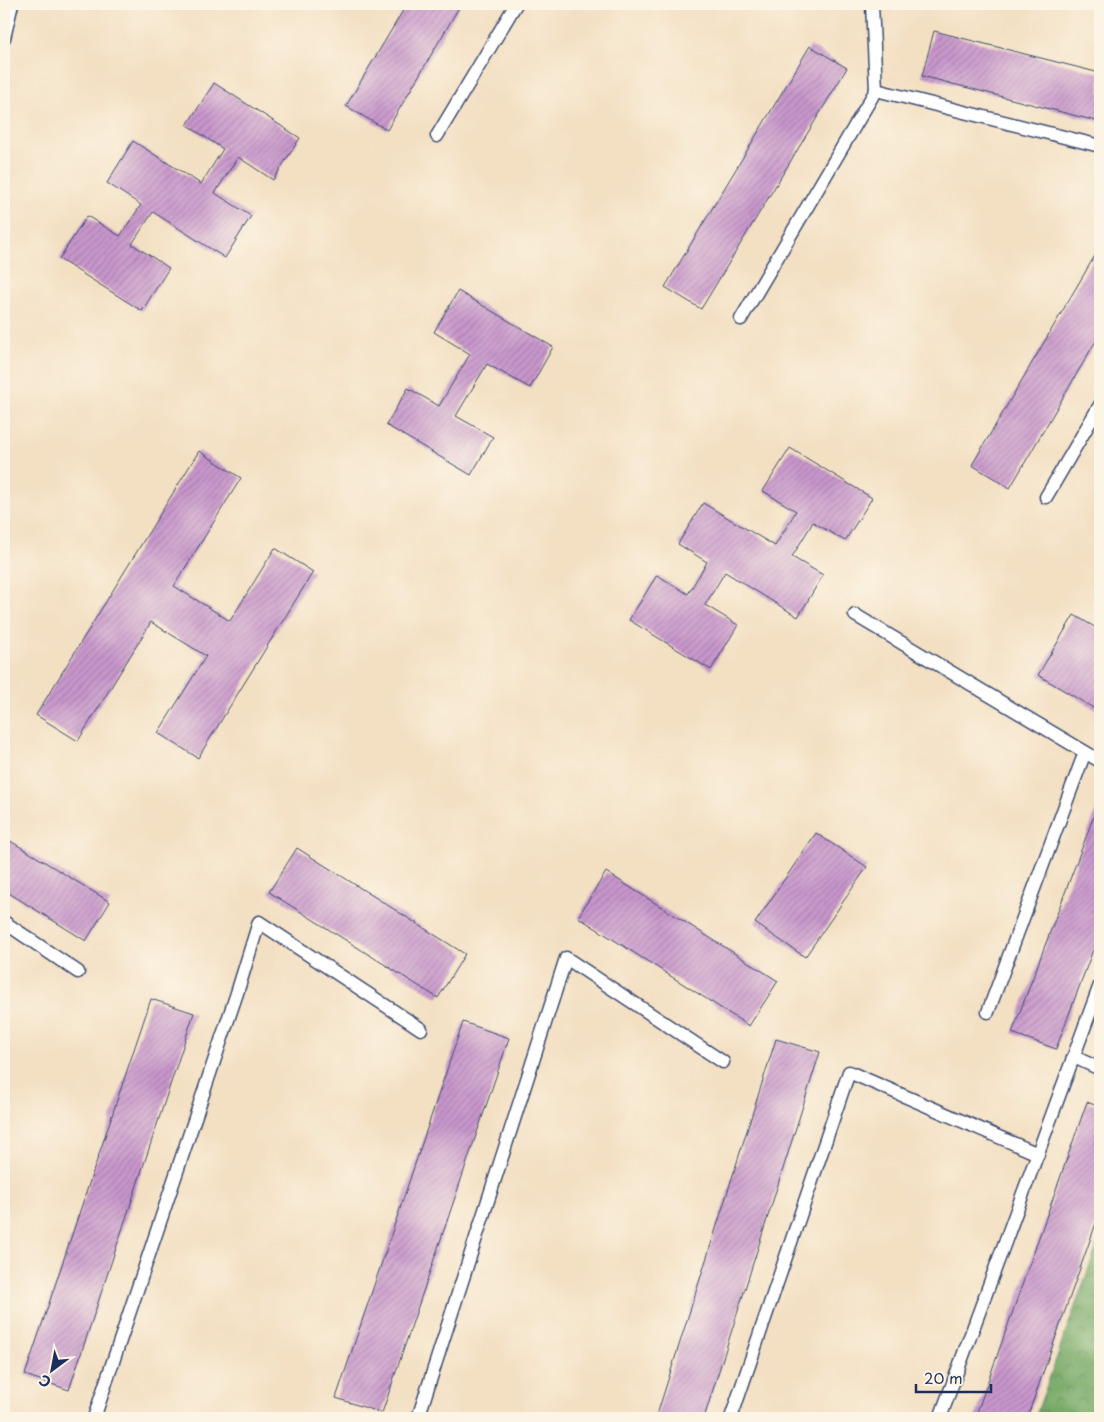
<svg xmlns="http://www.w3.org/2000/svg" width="1104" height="1422" font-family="'Playpen Sans',sans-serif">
<defs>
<pattern id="forest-crowns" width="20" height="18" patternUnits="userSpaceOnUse" patternTransform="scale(1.25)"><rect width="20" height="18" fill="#74a965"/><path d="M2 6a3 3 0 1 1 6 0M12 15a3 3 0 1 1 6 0" fill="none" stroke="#5e8a56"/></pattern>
<pattern id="building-hatch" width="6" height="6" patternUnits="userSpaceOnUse" patternTransform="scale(1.25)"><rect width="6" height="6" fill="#c997cc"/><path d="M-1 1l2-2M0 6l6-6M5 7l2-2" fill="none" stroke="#a27ca9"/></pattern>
</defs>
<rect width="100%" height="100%" fill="#fcf5e5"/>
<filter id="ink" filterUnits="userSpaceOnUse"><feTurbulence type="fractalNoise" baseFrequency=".02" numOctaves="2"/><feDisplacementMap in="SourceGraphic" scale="10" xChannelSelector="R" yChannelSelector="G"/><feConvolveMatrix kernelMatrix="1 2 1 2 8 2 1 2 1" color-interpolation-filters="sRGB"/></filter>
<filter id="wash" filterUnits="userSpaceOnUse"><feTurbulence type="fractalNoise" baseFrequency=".0096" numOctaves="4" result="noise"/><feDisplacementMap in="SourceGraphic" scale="20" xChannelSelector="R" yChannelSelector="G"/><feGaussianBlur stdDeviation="1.12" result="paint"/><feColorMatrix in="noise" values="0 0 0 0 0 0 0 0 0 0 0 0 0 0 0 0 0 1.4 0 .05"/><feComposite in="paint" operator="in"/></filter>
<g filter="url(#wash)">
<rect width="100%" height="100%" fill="#f3dfc2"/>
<!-- forest -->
<path fill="url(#forest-crowns)" stroke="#486c62" d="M1100 1237 1099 1418H1035Z"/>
<g id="blocks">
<!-- building -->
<g fill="url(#building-hatch)">
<path d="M407 4H461L387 130 346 106Z"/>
<path d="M934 31 1100 73V122L922 76Z"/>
<path d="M810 46 847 68 701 309 665 287Z"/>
<path d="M214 83 300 138 273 180 238 157 215 193 251 216 225 258 153 212 132 244 169 268 142 311 59 259 87 216 120 236 141 205 107 183 133 141 201 184 223 149 187 125Z"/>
<path d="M1100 247V334L1010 488 972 465Z"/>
<path d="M458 291 553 347 530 388 487 364 456 416 493 437 471 475 386 425 408 388 439 406 470 354 434 332Z"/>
<path d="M790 448 872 498 845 541 813 522 792 557 823 575 798 617 725 572 705 605 738 625 711 670 629 620 657 575 688 594 707 562 678 544 703 503 775 546 796 511 763 491Z"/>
<path d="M199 451 241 478 174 586 230 621 275 548 313 572 198 758 158 733 206 656 151 622 78 741 36 715Z"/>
<path d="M1074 615 1100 630V712L1038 675Z"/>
<path d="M1100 800V931L1056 1049 1012 1033Z"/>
<path d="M816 833 867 867 805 957 755 923Z"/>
<path d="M4 837 110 902 86 941 4 890Z"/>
<path d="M297 848 465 954 438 998 269 892Z"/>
<path d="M606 872 778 981 749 1026 578 917Z"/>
<path d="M151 999 194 1013 69 1390 25 1375Z"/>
<path d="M463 1022 509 1038 382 1413 336 1398Z"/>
<path d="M776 1039 820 1052 704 1418H656Z"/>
<path d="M1087 1102 1100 1107V1212L1027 1418H975Z"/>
</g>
</g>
</g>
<g filter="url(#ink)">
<use href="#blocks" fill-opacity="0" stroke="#3b496d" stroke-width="1"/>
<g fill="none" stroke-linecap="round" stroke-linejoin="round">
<!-- service casing -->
<g stroke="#3b496d" stroke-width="15">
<g id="service">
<path d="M872 4 876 90"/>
<path d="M4 38 12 4"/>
<path d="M437 136 516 4"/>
<path d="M741 319 876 90 1100 146"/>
<path d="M1046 497 1100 405"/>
<path d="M855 615 1100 761"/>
<path d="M4 922 78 972"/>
<path d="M988 1012 1085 752"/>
<path d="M1074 1057 1100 1069"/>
<path d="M94 1418 237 993 259 922 421 1029"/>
<path d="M418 1418 566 958 723 1062"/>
<path d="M731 1418 849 1072 1038 1154"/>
<path d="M940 1418 1100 985"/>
</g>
</g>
<!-- service -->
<use href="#service" stroke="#fff" stroke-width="12"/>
</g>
</g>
<!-- margin -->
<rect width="1104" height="1422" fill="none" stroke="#fcf5e5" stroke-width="20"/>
<!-- north arrow -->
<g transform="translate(52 1370) rotate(212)" stroke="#fcf5e5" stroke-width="4" paint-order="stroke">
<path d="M0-4L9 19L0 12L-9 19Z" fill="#1b2f5e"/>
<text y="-8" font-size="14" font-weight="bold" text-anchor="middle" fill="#1b2f5e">С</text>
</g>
<!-- scale -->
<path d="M916 1384v8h75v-8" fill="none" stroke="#1b2f5e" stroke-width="2.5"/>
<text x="924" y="1384" font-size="15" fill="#1b2f5e" stroke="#fcf5e5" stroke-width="4" paint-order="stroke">20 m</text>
</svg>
